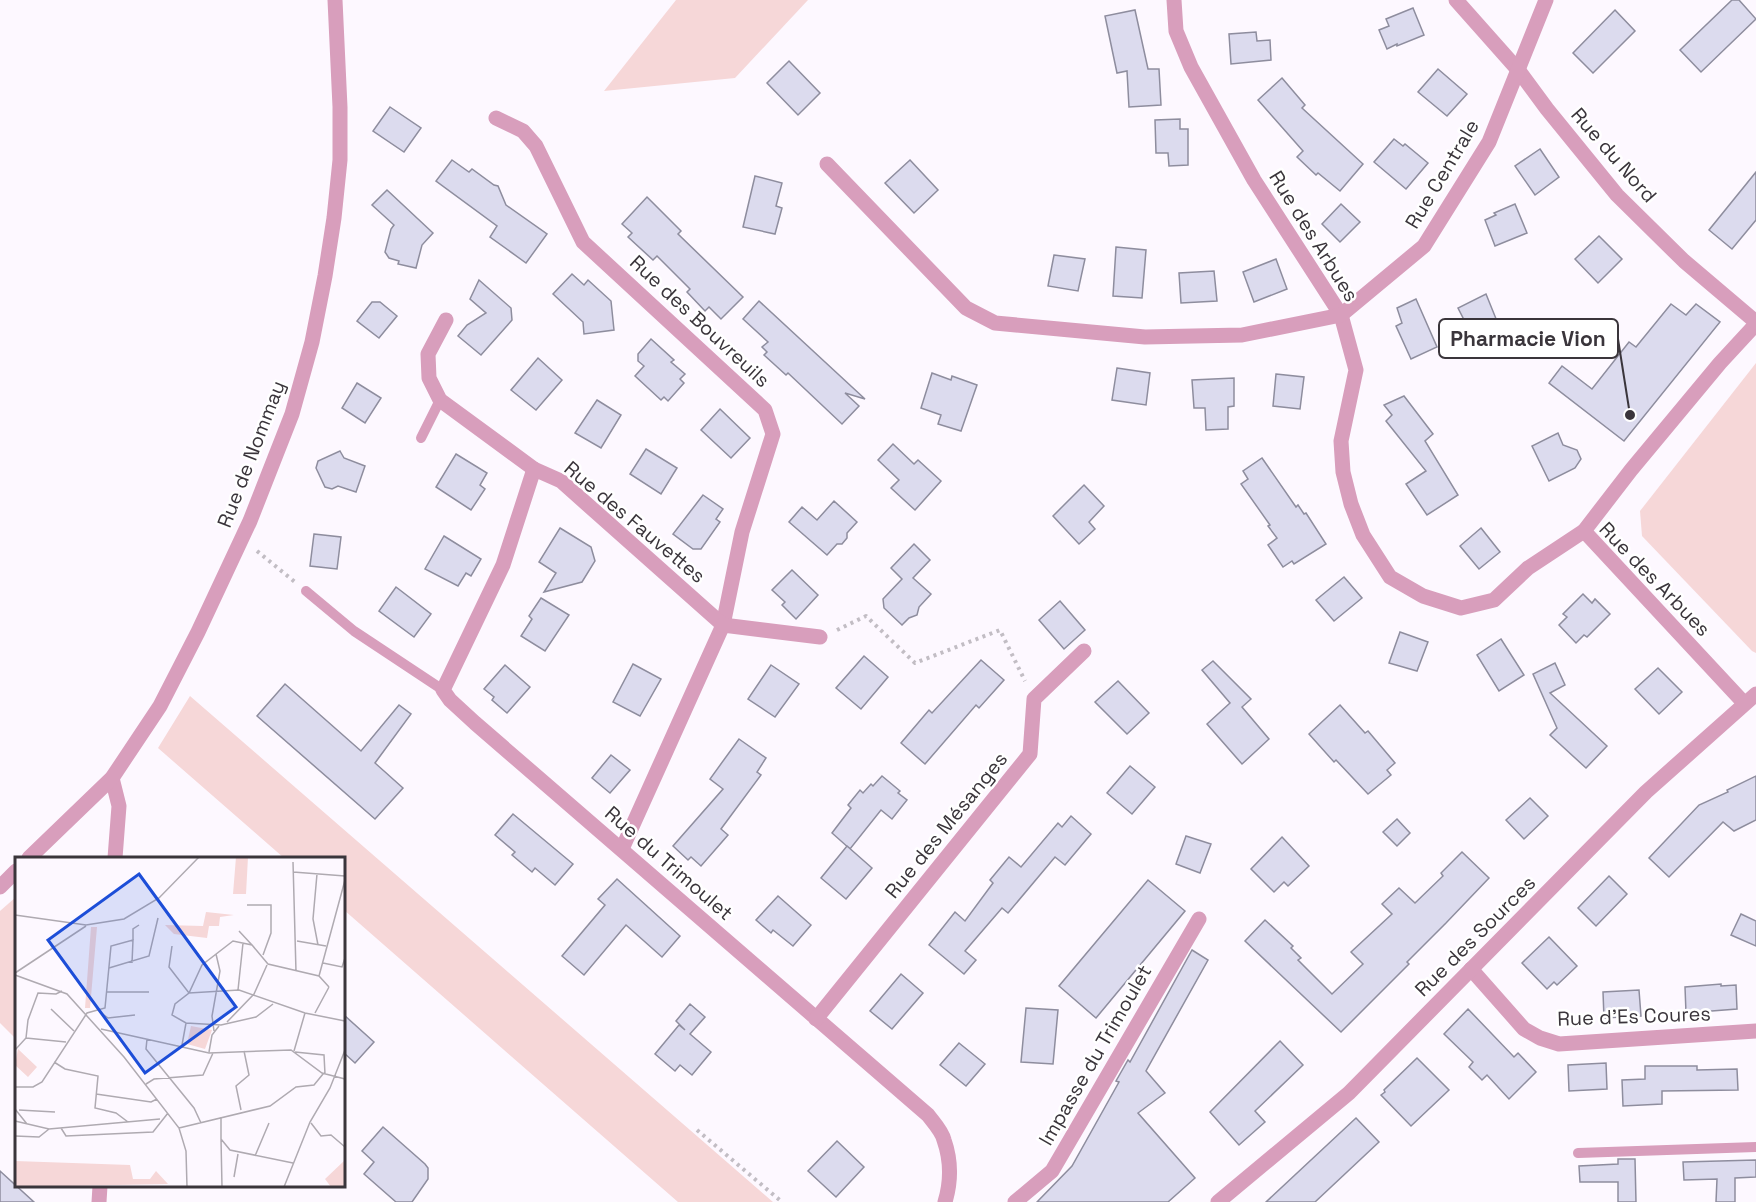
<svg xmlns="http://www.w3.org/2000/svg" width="1756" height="1202" font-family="'Space Grotesk',sans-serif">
<rect width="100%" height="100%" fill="#fdf8ff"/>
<!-- green -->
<g fill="#f6d7d8">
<path d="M676 0H808L735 78 604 91Z"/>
<path d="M1756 363V653L1752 651 1642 536 1640 511Z"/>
<path d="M190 696 773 1202H678L344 910V858H284L158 748Z"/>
<path d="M16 897V1039L0 1023V911Z"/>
</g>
<!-- building -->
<g fill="#dcdbee" stroke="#8e8d9e" stroke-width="1.5">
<path d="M1732 0H1739L1756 19 1701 72 1680 50Z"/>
<path d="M1413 8 1424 35 1397 46V44L1387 49 1379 30 1389 26 1386 19Z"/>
<path d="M1135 10 1148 69H1159L1161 105 1129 107 1127 71 1117 73 1105 16Z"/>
<path d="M1615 10 1635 31 1593 73 1573 53Z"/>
<path d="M1256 32 1257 41 1270 40 1271 60 1231 64 1229 34Z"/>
<path d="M789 61 820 93 798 115 767 83Z"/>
<path d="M1438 69 1467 94 1447 116 1418 92Z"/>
<path d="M1282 78 1305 105 1302 108 1363 164 1340 191 1318 173 1316 175 1297 157 1303 151 1258 100Z"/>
<path d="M390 107 421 128 404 152 373 131Z"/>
<path d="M1180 119V129H1188V165L1169 166 1168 153H1156L1155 120Z"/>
<path d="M1394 139 1403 146 1405 144 1428 163 1406 189 1374 162Z"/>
<path d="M1540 149 1559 177 1535 195 1515 166Z"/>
<path d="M452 160 469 172 472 169 494 185 498 186 506 205 547 234 526 263 490 237 497 226 436 181Z"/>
<path d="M910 160 938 190 914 213 885 183Z"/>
<path d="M1756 172V220L1732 249 1709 230Z"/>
<path d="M755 176 782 183 776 206 782 208 775 234 743 227Z"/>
<path d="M387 190 433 233 422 245 416 268 398 264 399 261 389 258 385 252 391 229 394 225 372 205Z"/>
<path d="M647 197 681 231 678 234 743 297 721 319 709 307 705 311 687 292 690 289 657 256 653 260 628 237 632 233 622 224Z"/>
<path d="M1341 204 1360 222 1340 242 1322 224Z"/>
<path d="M1515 204 1527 233 1495 246 1485 220 1496 215 1494 213Z"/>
<path d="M1599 236 1622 259 1598 283 1575 259Z"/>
<path d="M1116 247 1146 250 1142 298 1113 296Z"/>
<path d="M1054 255 1085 259 1078 291 1048 286Z"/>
<path d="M1276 259 1287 289 1254 302 1243 272Z"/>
<path d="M1214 271 1217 301 1181 303 1179 273Z"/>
<path d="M572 274 584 285 588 280 611 301 614 330 584 334 583 322 553 294Z"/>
<path d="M479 280 511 308 512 320 481 355 458 336 467 325 486 313 470 299Z"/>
<path d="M1486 294 1503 336 1478 347 1458 308Z"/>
<path d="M1416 299 1437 347 1411 359 1396 326 1402 323 1397 308Z"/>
<path d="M759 301 865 399 845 393 859 406 842 424 788 373 786 375 764 355 767 352 762 347 768 342 743 319Z"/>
<path d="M372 302H380L397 316 379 338 357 321Z"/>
<path d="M1671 304 1686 315 1696 304 1720 322 1624 441 1549 383 1562 366 1592 389 1629 342 1636 347Z"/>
<path d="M651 339 674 360 671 362 685 374 680 379 684 383 668 401 664 397 661 400 635 376 644 366 638 361V354Z"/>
<path d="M538 358 562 380 536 410 511 390Z"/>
<path d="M1117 368 1150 373 1146 405 1112 400Z"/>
<path d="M932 373 951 380 952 376 977 385 961 431 938 424 941 415 921 408Z"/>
<path d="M1276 374 1304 377 1300 409 1273 406Z"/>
<path d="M1234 378V406L1228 407V429L1206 430 1205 408H1194L1192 380Z"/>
<path d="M357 383 381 398 365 423 342 408Z"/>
<path d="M1404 396 1433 434 1425 441 1458 495 1427 515 1406 484 1426 471 1386 421 1392 415 1384 405Z"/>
<path d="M597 400 621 415 601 448 575 433Z"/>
<path d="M720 409 750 438 731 458 701 430Z"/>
<path d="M1558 433 1563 445 1577 450 1581 459 1575 468 1549 481 1532 446Z"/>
<path d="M893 444 914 464 918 460 941 481 915 510 891 488 899 480 878 460Z"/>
<path d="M646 449 677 468 661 494 630 474Z"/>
<path d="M340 451 344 458 365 466 356 492 338 486 332 489 325 487 316 468 318 461Z"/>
<path d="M456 454 487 473 480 485 485 489 471 510 436 487Z"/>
<path d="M1262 458 1296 507 1298 505 1304 514 1306 513 1326 544 1294 564 1292 561 1283 567 1268 545 1277 538 1268 526 1270 525 1241 484 1248 479 1243 471Z"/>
<path d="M1084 485 1104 506 1089 522 1095 529 1079 544 1053 516Z"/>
<path d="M703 495 723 509 716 519 720 522 701 549H693L673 534Z"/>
<path d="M834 501 857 522 847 533V538L842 544H837L827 555 789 522 802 507 817 520Z"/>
<path d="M560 528 591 547 595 561 582 582 544 592 556 573 539 562Z"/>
<path d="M1481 528 1500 552 1479 569 1460 546Z"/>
<path d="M314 534 341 537 337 569 310 566Z"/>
<path d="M444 536 481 559 471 576 466 573 458 586 425 569Z"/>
<path d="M914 544 930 560 913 578 931 594 919 607 917 615 909 618 902 625 884 608 883 599 902 579 891 568Z"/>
<path d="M792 570 818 595 796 619 782 605 785 602 772 590Z"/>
<path d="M1344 577 1362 598 1334 621 1316 600Z"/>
<path d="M396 587 431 614 414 637 379 611Z"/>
<path d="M1583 594 1592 603 1595 599 1610 614 1587 637 1584 635 1576 643 1559 625 1567 617 1563 614Z"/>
<path d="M541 598 569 615 545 651 521 636 532 619 529 616Z"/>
<path d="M1060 601 1085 630 1064 649 1039 620Z"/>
<path d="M1400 632 1428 642 1417 671 1389 663Z"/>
<path d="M1501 639 1524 675 1499 691 1477 655Z"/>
<path d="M864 656 888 677 861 709 836 688Z"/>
<path d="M981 660 1004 680 979 708 976 705 925 764 901 743 929 710 932 713Z"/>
<path d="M1213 661 1251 699 1242 707 1269 739 1242 764 1207 724 1230 703 1202 670Z"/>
<path d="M1555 663 1565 685 1550 693 1607 746 1586 768 1550 735 1557 728 1533 674Z"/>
<path d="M633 664 661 679 640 716 613 702Z"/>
<path d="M505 665 530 687 507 713 492 700 494 697 484 689Z"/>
<path d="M771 665 799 684 775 717 748 699Z"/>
<path d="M1658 668 1682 692 1659 714 1635 689Z"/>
<path d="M1118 681 1149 713 1127 734 1095 702Z"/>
<path d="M285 684 361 751 399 705 411 714 375 763 403 788 375 819 257 716Z"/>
<path d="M1340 705 1365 733 1368 731 1395 763 1387 770 1391 775 1368 794 1336 760 1334 762 1309 734Z"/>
<path d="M739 739 766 758 757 772 761 775 721 829 728 835 701 866 691 857 688 860 673 846 723 789 710 779Z"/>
<path d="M611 755 630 770 610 793 592 778Z"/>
<path d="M1130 766 1155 787 1132 814 1107 793Z"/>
<path d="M882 776 900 791 898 793 907 800 892 819 881 810 850 849 832 833 851 808 848 805 860 790 863 793 871 784 873 786Z"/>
<path d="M1756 776V820L1734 831 1723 822 1669 877 1649 858 1699 805 1728 792 1727 790Z"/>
<path d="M1530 798 1548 816 1524 839 1506 820Z"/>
<path d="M513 814 573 864 555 885 535 868 532 872 512 855 515 852 495 835Z"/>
<path d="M1071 816 1091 834 1065 865 1055 857 1008 913 1002 908 965 951 976 960 964 974 929 945 955 912 965 921 993 883 990 880 1009 857 1021 867 1058 823 1062 827Z"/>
<path d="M1397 819 1410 833 1397 846 1383 832Z"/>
<path d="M1186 836 1211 844 1200 873 1176 864Z"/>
<path d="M1282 837 1309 866 1288 886 1284 882 1274 892 1251 869Z"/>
<path d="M847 846 872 868 846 899 821 878Z"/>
<path d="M1462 852 1489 878 1446 923 1407 962 1409 964 1341 1032 1245 941 1265 920 1293 946 1291 948 1301 958 1298 960 1332 994 1363 964 1351 952 1392 914 1382 904 1399 888 1415 903 1443 876 1441 873Z"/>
<path d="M1609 876 1627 894 1596 926 1578 908Z"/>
<path d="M617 879 680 936 662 957 626 925 584 975 562 956 605 905 598 899Z"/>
<path d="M1148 880 1185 911 1096 1018 1059 986Z"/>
<path d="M778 896 811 925 793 946 773 930 771 933 756 920Z"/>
<path d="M1741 914 1756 921V946L1731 935Z"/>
<path d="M1549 937 1577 966 1557 985 1554 982 1547 989 1522 963Z"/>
<path d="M1192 950 1208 960 1146 1071 1165 1093 1138 1113 1195 1178 1168 1202H1037L1072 1166 1119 1082 1116 1081 1128 1060 1130 1062Z"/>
<path d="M901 974 923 993 892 1029 870 1011Z"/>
<path d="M1721 984V986L1736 985 1737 1009 1686 1013 1685 987Z"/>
<path d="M1639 990 1641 1016 1604 1018 1603 992Z"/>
<path d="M690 1004 705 1017 690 1034 711 1052 692 1075 680 1065 675 1071 655 1054 679 1025 685 1030 676 1021Z"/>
<path d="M1026 1008 1058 1010 1053 1064 1021 1062Z"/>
<path d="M1468 1009 1514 1057 1518 1053 1536 1072 1509 1099 1487 1075 1482 1080 1469 1067 1473 1062 1444 1034Z"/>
<path d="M344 1015 374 1042 355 1063 344 1053Z"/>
<path d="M1280 1041 1303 1065 1255 1111 1265 1122 1239 1145 1210 1112Z"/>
<path d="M959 1043 985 1064 966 1086 940 1065Z"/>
<path d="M1417 1058 1449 1090 1411 1126 1381 1095 1385 1092 1384 1090Z"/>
<path d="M1606 1063 1607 1089 1569 1091 1568 1065Z"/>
<path d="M1645 1066H1697V1070L1737 1069 1738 1090 1662 1091V1104L1623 1106 1622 1080 1645 1079Z"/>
<path d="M1356 1118 1379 1142 1315 1202H1266Z"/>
<path d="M383 1127 425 1164 428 1168V1179L412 1202H396L364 1174 374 1162 362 1151Z"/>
<path d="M837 1141 864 1167 836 1197 808 1171Z"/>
<path d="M1618 1159H1635L1636 1202H1618V1182H1580L1579 1166 1618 1164Z"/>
<path d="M1756 1160V1177L1735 1178V1202H1716L1717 1179 1684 1180 1683 1162Z"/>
<path d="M0 1171 34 1202H0Z"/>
</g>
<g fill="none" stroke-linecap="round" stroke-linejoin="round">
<!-- path -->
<g stroke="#c2bdc4" stroke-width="4" stroke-dasharray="3 4.5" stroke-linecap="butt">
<path d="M257 551 295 582"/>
<path d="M837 630 866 616 915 663 1000 630 1025 681"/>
<path d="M697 1130 782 1202"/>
</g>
<!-- service -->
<g stroke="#d89ebc" stroke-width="10">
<path d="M421 438 440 400"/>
<path d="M306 591 354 631 443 690"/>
<path d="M1578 1153 1756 1147"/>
</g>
<!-- minor -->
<g stroke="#d89ebc" stroke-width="15">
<path d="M1174 0 1176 31 1191 67 1254 180 1341 315 1356 370 1341 441 1343 472 1351 504 1363 535 1390 577 1423 596 1461 608 1494 600 1528 568 1584 531 1631 470 1720 363 1756 324"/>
<path d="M1456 0 1519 71 1547 109 1617 195 1684 261 1756 322"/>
<path d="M496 118 523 131 536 146 583 242 765 410 773 434 742 532 723 625 622 849"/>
<path d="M827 164 966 308 995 323 1145 337 1242 335 1341 315 1424 246 1489 142 1546 0"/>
<path d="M446 320 428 354 429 378 440 400 534 469"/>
<path d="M1584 531 1744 703"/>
<path d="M723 625 561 481 534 469 503 565 443 690 450 700 475 723 928 1115C934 1123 942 1131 944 1140 951 1160 951 1182 945 1202"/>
<path d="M723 625 820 637"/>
<path d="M1471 969 1524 1029 1540 1038 1559 1044 1756 1031"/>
<path d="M816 1019 1030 754 1034 699 1084 651"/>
<path d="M1015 1202 1052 1171 1199 919"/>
</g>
<!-- tertiary -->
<g stroke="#d89ebc" stroke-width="15">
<path d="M112 778 119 806 115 858"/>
<path d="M29 858 112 778 160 706 198 632 250 521 292 414 312 342 325 276 334 218 340 160V107L335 0"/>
<path d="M0 887 16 871"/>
<path d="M99 1202 100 1186"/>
<path d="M1218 1202 1349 1093 1646 792 1756 694"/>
</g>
</g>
<g text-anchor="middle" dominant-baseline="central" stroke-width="5" stroke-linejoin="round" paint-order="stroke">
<!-- street labels -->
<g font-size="20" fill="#3a353b" stroke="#fff">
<text transform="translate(1614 155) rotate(49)">Rue du Nord</text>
<text transform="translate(1442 174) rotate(-59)">Rue Centrale</text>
<text transform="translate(1314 236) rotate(58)">Rue des Arbues</text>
<text transform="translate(700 321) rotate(43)">Rue des Bouvreuils</text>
<text transform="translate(251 454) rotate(-69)">Rue de Nommay</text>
<text transform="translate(635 522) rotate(40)">Rue des Fauvettes</text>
<text transform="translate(1655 579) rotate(46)">Rue des Arbues</text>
<text transform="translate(946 825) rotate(-51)">Rue des Mésanges</text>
<text transform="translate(669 863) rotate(41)">Rue du Trimoulet</text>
<text transform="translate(1475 936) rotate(-45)">Rue des Sources</text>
<text transform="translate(1634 1016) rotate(-2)">Rue d'Es Coures</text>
<text transform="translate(1095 1055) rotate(-60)">Impasse du Trimoulet</text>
</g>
</g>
<!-- overview -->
<g transform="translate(15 857)">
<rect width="330" height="330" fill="#fdf8ff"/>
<path d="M221 0H233L231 37H218ZM191 55 219 58 205 60 204 69H194L192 81 159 77 150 68 188 69ZM76 70H82L75 151H70ZM176 169 197 173 190 192 172 187ZM3 192 22 210 13 220 0 208ZM330 303V330H316L310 322ZM0 304 115 308 118 322H135L141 314 153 327 0 330Z" fill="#f6d7d8"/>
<path fill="none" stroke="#afaab1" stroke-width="1.5" d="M278 5 281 115M278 15 330 19M302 17 298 62 303 88M232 48H256V76L248 98M0 58 71 68 109 62 144 41 184 0M224 74 237 88M118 83V72L124 68M282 84 311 89M157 89 154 110 174 136 224 133 290 156 330 164M308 106 327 110 330 101M94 111 134 99 143 61M0 116 71 69M0 118 52 137 109 200 164 271 171 294 172 330M304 119 330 23M223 133 228 86M92 135H134M258 147 241 160 206 168 171 166 157 158 160 147 174 136 187 108 218 84 237 88 253 107 304 119 314 130M36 152 59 174M85 155 93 161 120 158M300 156 314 130M212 165 239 137 252 108M86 172 194 196 276 193 307 216 330 222M199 174 197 159 205 114 201 97M11 181 51 185M132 182 131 192 179 251 186 266M167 188 171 166M0 193 11 181 13 163 23 136 41 137 47 134M279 194 290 156M194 195 197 178 204 169M280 195 309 198 310 217M39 205 50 212 83 219 80 251 101 256 113 265M131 227 139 222 188 218 198 196M0 230H18L27 225 72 156 90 151 96 89 118 83 117 106M81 237 136 245 142 242M0 252 12 267M4 253 40 255M226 253 221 229 234 218 229 194M206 260V282L215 293 278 306M0 264 34 272 145 262M296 266 306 279 316 278 330 290M46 271 51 279 138 275 153 256M164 271 255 249 281 230 299 228 308 217M0 279 24 280 34 272M206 282 207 330M240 299 254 266M219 320 223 297M269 330 295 265 315 231 330 193"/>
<path fill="#1d4ed8" fill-opacity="0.15" stroke="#1d4ed8" stroke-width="3" d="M124 17 221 150 130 216 33 83Z"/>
<rect width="330" height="330" fill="none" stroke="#3a353b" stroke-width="3"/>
</g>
<!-- callouts -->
<path fill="none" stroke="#3a353b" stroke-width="2" d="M1630 415L1618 339"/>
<circle fill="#3a353b" stroke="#fff" stroke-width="2" cx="1630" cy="415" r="6"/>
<rect fill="#fff" stroke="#3a353b" stroke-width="2" x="1439" y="319" width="179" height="39" rx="6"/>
<g font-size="21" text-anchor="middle" font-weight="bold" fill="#3a353b">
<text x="1528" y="346">Pharmacie Vion</text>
</g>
</svg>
